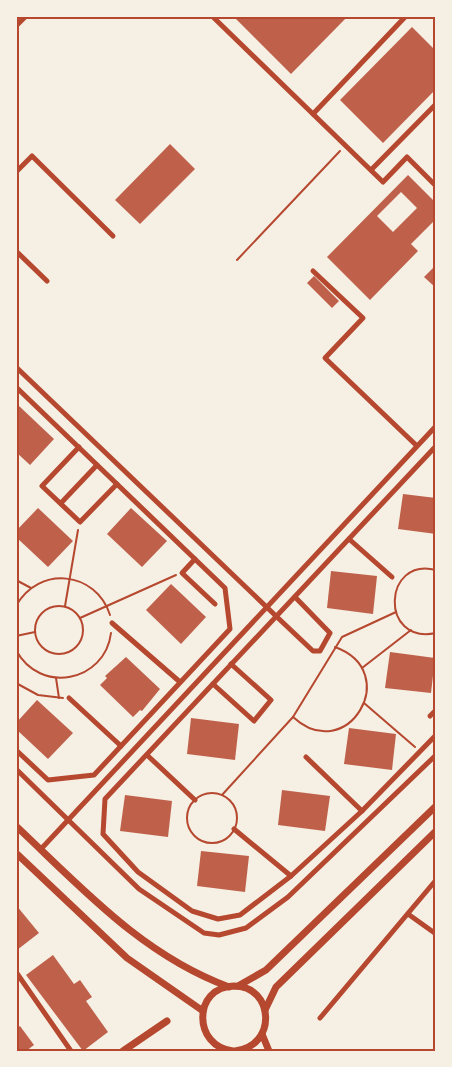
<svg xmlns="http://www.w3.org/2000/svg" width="452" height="1067" font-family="'Sofia Sans Condensed',sans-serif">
<rect width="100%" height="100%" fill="#f6efe4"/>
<!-- building -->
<g fill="#bf614a" fill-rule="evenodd">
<path d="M233 16H348L291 74Z"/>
<path d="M412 27 436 51V89L383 143 340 100Z"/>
<path d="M170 144 195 169 140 224 115 200Z"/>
<path d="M408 175 436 203V219L411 244 418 251 370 300 327 257ZM401 192 417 208 393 232 377 216Z"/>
<path d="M436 265V288L424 277Z"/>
<path d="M314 276 339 301 332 308 307 283Z"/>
<path d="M19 406 54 439 30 465 16 452V409Z"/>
<path d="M403 494 436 498V534L398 529Z"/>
<path d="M38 508 73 541 48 567 16 537V531Z"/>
<path d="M131 508 167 541 142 567 107 534Z"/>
<path d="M331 571 377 576 373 614 327 608Z"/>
<path d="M171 584 206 617 181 644 146 610Z"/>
<path d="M390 652 435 658 431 693 385 688Z"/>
<path d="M126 657 160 689 142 711 140 710 133 717 100 685 107 678 105 676Z"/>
<path d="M37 700 73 733 48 759 16 729V723Z"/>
<path d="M191 718 239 724 235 760 187 754Z"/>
<path d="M349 728 396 734 392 770 344 764Z"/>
<path d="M282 790 330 796 325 831 278 825Z"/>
<path d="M125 795 172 801 168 837 120 831Z"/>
<path d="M201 851 249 856 245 892 197 886Z"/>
<path d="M16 905 39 933 17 950 16 949Z"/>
<path d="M53 955 74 984 80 980 92 997 86 1001 108 1032 83 1051 26 975Z"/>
<path d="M20 1026 34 1045 26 1051H16V1029Z"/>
</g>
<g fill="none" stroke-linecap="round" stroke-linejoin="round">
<!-- path -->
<g stroke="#b5482f" stroke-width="2">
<path d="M237 260 340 151"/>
<path d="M436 570C383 556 379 645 436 633"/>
<path d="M16 580 31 588"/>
<circle cx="59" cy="630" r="24"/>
<path d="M16 606C39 565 96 571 110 615"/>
<path d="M65 606 78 530"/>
<path d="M80 618 176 575"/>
<path d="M16 636 35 632"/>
<path d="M16 650C40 695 105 682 111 633"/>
<path d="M362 668 411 630"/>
<path d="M56 678 59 698"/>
<path d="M16 683 38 695 63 698"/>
<path d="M364 703 415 747"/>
<path d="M293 717C347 767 404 672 335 647"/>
<circle cx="212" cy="818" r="25"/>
<path d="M222 795 293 717 342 637 396 612"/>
</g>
<!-- minor -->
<g stroke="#b5482f" stroke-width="5">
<path d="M212 16 383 182 407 157 436 186"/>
<path d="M16 26 26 16"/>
<path d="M313 114 406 16"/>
<path d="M371 170 436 104"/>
<path d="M16 172 32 156 113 236"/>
<path d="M16 251 47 281"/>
<path d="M313 271 363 318 325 358 417 446"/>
<path d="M16 367 277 617 313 651H320L330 633 295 597"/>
<path d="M16 387 225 588 230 629 94 775 48 780 16 750"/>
<path d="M436 446 105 799 103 834 138 872 192 911 218 919 240 915 291 876 362 811 436 735"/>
<path d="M79 447 42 486 80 522 117 484"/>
<path d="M61 503 97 465"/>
<path d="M349 539 392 577"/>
<path d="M195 559 182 573 215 604"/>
<path d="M112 623 180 682"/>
<path d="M213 684 254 721 271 700 231 664"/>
<path d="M69 698 121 746"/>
<path d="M430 716 436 710"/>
<path d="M147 755 195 800"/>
<path d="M306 757 362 811"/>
<path d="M16 769 139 889 204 933 219 935 246 928 288 897 436 755"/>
<path d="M234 829 291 876"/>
<path d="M41 849 436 426"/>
<path d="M408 914 436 934"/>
<path d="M16 972 71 1051"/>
<path d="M320 1018 436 880"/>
</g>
<!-- tertiary -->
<g stroke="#b5482f" stroke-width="7">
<path d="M16 826C82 888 142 955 229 987"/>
<path d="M16 853 127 958 203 1011"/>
<path d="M238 986 266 970 436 806"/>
<path d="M265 1010 276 987 436 831"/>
<path d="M262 1034 269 1051"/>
<path d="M123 1051 167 1021"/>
<path d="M233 1051C193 1047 192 987 234 986 274 986 278 1046 235 1051"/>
</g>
</g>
<!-- border -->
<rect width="452" height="1067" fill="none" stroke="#f6efe4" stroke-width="35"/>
<rect x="18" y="18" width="416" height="1032" fill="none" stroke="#b5482f" stroke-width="2"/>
</svg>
